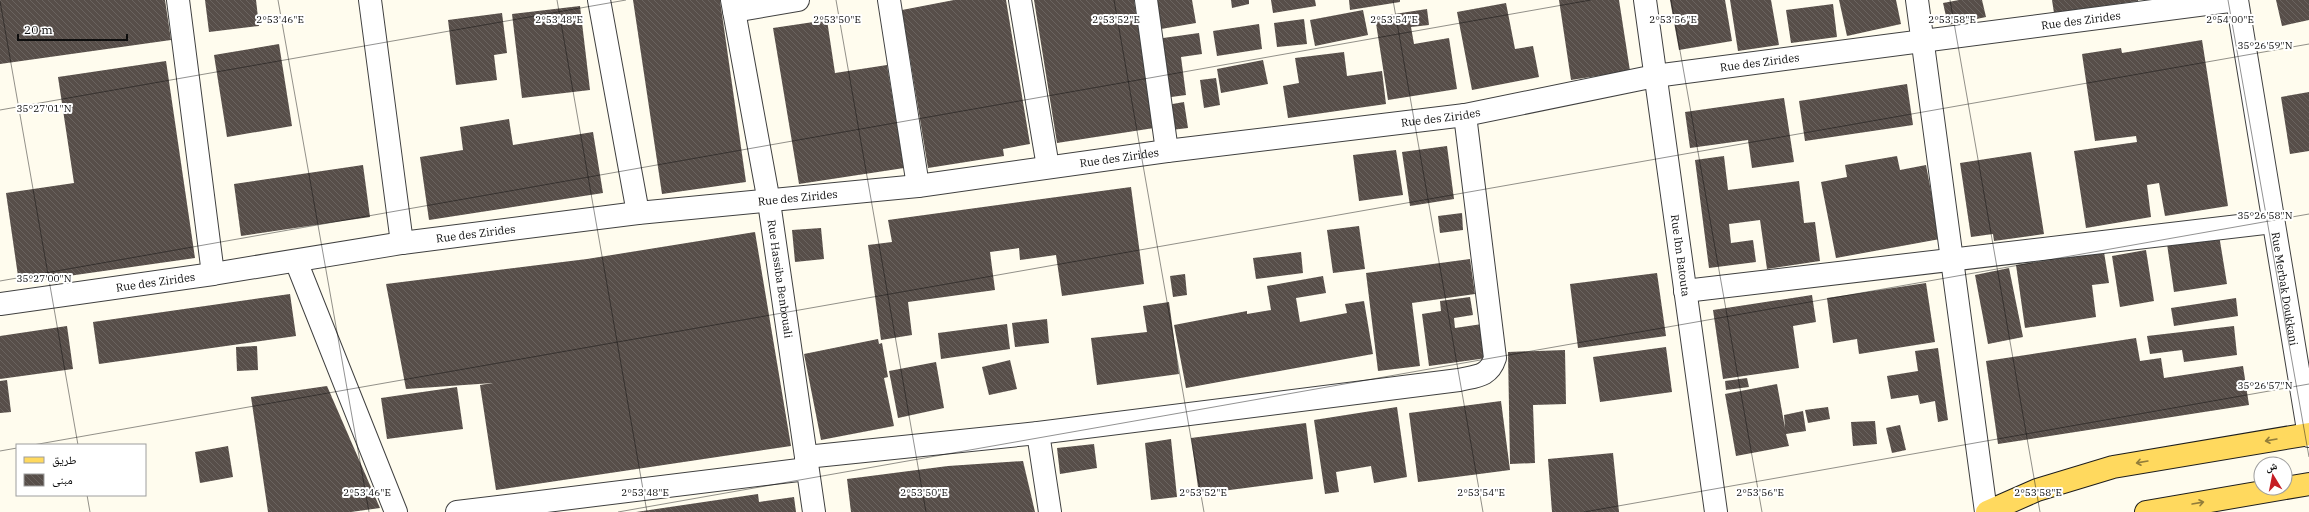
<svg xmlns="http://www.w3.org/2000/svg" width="2309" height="512" font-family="'IBM Plex Serif','Noto Naskh Arabic',serif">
<defs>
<pattern id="building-back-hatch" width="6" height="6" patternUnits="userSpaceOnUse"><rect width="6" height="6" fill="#574e49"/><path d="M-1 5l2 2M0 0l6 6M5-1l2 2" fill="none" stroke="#6a635f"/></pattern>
</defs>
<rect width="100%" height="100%" fill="#fffcee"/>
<!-- building -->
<g fill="url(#building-back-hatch)">
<path d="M0 0H165L171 40 0 64Z"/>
<path d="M205 0H256L259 26 209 32Z"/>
<path d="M633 0H720L746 182 662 194Z"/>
<path d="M954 0H1006L1030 144 1003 149 1004 156 928 168 902 10Z"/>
<path d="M1034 0H1134L1154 128 1057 143Z"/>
<path d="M1155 0H1192L1196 23 1161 29Z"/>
<path d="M1231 0H1249V4L1232 8Z"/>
<path d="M1271 0H1315L1316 6 1273 13Z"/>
<path d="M1349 0H1400V2L1350 10Z"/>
<path d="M1559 0H1619L1630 71 1571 80Z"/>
<path d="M1670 0H1725L1732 41 1679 50Z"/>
<path d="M1730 0H1771L1779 45 1738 51Z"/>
<path d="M1839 0H1896L1901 24 1847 36Z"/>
<path d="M1959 0H1982L1986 17 1948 25 1943 3Z"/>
<path d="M2052 0H2138V1L2054 13Z"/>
<path d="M2276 0H2309V20L2282 26Z"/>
<path d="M1506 3 1515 49 1533 46 1539 77 1472 90 1457 12Z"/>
<path d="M1833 4 1837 37 1791 43 1786 10Z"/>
<path d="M580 6 590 90 522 98 512 14Z"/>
<path d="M1427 9 1429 25 1411 27 1414 44 1449 38 1457 89 1388 100 1375 17Z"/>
<path d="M1363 10 1368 35 1315 46 1310 20Z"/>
<path d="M502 13 507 53 494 55 497 80 456 85 448 20Z"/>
<path d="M1304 19 1307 44 1277 47 1274 23Z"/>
<path d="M827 20 835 73 887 65 904 168 799 184 773 28Z"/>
<path d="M1259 24 1262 49 1217 56 1213 31Z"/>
<path d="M1199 33 1202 54 1181 57 1186 95 1164 98 1156 39Z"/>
<path d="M2202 40 2228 206 2165 216 2159 183 2147 185 2151 217 2086 228 2074 151 2137 142 2136 136 2095 141 2082 54 2121 48 2122 53Z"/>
<path d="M279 44 292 126 227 137 214 55Z"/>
<path d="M1344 52 1347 76 1382 71 1386 104 1288 118 1283 86 1299 83 1295 58Z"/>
<path d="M1263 60 1268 84 1221 93 1217 69Z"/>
<path d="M166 61 195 258 19 283 6 193 74 183 58 77Z"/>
<path d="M1216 78 1220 105 1204 108 1200 80Z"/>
<path d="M1907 84 1913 125 1805 141 1799 101Z"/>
<path d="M2309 92V151L2290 154 2281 97Z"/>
<path d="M1784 98 1794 162 1752 168 1748 140 1690 148 1685 112Z"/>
<path d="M1184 102 1188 128 1171 130 1167 105Z"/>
<path d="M509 119 513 145 593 132 603 193 429 220 420 157 463 150 460 127Z"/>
<path d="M1447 146 1454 199 1410 206 1402 152Z"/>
<path d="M1396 150 1403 195 1359 201 1353 155Z"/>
<path d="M2031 152 2044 234 1994 241 1993 234 1971 237 1960 163Z"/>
<path d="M1724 156 1728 190 1799 181 1804 223 1815 222 1820 261 1767 269 1760 220 1729 224 1731 243 1753 240 1756 262 1709 268 1695 160Z"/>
<path d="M1897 156 1900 170 1926 165 1940 239 1836 258 1821 182 1847 177 1845 165Z"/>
<path d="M363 165 370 217 241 236 234 184Z"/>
<path d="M1131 187 1144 284 1062 296 1056 255 1020 260 1019 248 990 252 995 290 908 302 912 335 881 340 868 245 892 242 888 220Z"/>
<path d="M1462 213 1463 230 1440 233 1438 216Z"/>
<path d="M1359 226 1365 269 1333 273 1327 230Z"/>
<path d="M821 228 824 259 795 262 792 230Z"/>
<path d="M755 232 791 446 496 490 480 385 493 383 406 389 386 284 587 259Z"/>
<path d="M2219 235 2227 284 2174 292 2167 244Z"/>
<path d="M2146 250 2154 301 2120 307 2112 256Z"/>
<path d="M1301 252 1303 273 1256 279 1253 258Z"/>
<path d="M2104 252 2109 283 2092 285 2096 317 2025 328 2016 265Z"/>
<path d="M1470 259 1475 294 1412 303 1420 366 1378 371 1366 273Z"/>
<path d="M2009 268 2023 337 1988 344 1975 275Z"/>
<path d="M1657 273 1666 336 1578 348 1570 284Z"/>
<path d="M1185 274 1187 295 1173 297 1170 276Z"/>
<path d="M1323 276 1326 293 1296 298 1300 322 1347 313 1345 304 1364 301 1373 354 1186 388 1174 325 1247 311V314L1271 310 1267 286Z"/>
<path d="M1926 283 1935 342 1859 354 1857 339 1833 343 1827 298Z"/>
<path d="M290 294 296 336 99 364 93 322Z"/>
<path d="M1812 295 1816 322 1793 326 1799 368 1723 379 1713 310Z"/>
<path d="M1470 297 1473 315 1454 318 1455 328 1482 324 1487 358 1429 366 1422 314 1441 311 1440 301Z"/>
<path d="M2236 298 2238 316 2174 326 2171 308Z"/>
<path d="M1169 302 1179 374 1097 385 1091 338 1147 332 1143 306Z"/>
<path d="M1047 319 1049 343 1015 347 1012 323Z"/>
<path d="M1007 324 1010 349 941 359 938 333Z"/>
<path d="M67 326 73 369 0 379V336Z"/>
<path d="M2234 326 2237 355 2184 362 2182 350 2150 354 2147 336Z"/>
<path d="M2136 338 2140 361 2161 358 2164 378 2243 366 2249 405 1998 444 1986 361Z"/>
<path d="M878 339 879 344 882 343 888 377 884 378 894 426 821 440 804 354Z"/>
<path d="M257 346 258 370 237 371 236 347Z"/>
<path d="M1666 347 1672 392 1600 402 1593 357Z"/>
<path d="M1938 348 1948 420 1938 422 1935 401 1920 404 1918 395 1891 399 1887 376 1918 371 1915 351Z"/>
<path d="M1565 350 1566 404 1533 405 1535 463 1510 464 1508 352Z"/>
<path d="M1010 360 1017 389 989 395 982 367Z"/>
<path d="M936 362 944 408 898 418 889 371Z"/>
<path d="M1747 378 1749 387 1726 390 1725 381Z"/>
<path d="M7 380 11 412 0 413V381Z"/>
<path d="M1777 384 1785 428 1784 415 1803 411 1806 431 1786 434 1789 446 1736 456 1725 394Z"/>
<path d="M327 386 380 508 351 512H268L251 397Z"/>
<path d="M457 387 463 429 387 439 381 398Z"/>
<path d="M1501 401 1510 470 1418 482 1409 413Z"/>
<path d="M1397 407 1407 477 1374 483 1371 466 1336 472 1339 492 1325 494 1314 420Z"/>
<path d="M1828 407 1830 419 1808 423 1805 410Z"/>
<path d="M1875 421 1877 444 1853 446 1851 422Z"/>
<path d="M1306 423 1313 479 1199 494 1191 438Z"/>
<path d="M1900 425 1906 450 1892 453 1886 428Z"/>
<path d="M1171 439 1177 497 1151 500 1145 443Z"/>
<path d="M1094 444 1097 468 1060 474 1057 448Z"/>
<path d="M228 446 233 477 200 483 195 452Z"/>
<path d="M1613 453 1619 512H1552L1548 459Z"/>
<path d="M1023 461 1035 512H851L847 479 948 466Z"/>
<path d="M758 494 759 502 794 497 796 512H636Z"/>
</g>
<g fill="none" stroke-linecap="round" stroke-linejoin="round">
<!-- street casing -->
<g stroke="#404040" stroke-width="24">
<g id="street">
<path d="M178 0 213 274"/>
<path d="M370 0 402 243"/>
<path d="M599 0 638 213"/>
<path id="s1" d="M732 0 769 202 814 512"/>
<path d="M889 0 918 186"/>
<path d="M1020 0 1048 167"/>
<path d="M1146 0 1167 151"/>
<path id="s2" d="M1645 0 1716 512"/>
<path d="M1917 0 1986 512"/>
<path d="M734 11 798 0"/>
<path d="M296 261 396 512"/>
<path d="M1685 291 2273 222"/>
<path id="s3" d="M0 304 213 274 402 243 638 213 918 186 1167 151 1465 115 1655 76 2237 0 2309 436"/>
<path d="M1038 433 1050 512"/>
<path d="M806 457 1038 433 1459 380C1476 376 1489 377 1495 358L1465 115"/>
<path d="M457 512 807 469"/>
</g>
</g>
<!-- primary casing -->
<g stroke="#1e1e1e" stroke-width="24">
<g id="primary">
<path d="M1987 512 2037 490 2113 467 2309 434"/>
<path d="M2146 512 2309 484"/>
</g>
</g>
<!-- street -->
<use href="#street" stroke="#fff" stroke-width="22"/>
<!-- primary -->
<use href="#primary" stroke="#ffd95e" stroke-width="22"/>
</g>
<!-- one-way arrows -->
<defs><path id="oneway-shaft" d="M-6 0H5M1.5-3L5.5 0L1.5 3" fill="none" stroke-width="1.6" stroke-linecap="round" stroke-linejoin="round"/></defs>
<g stroke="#927d3a">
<use href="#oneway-shaft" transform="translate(2271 440) rotate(170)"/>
<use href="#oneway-shaft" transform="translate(2142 462) rotate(170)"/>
<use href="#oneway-shaft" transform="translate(2198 503) rotate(-10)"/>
</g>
<!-- ticks -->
<path fill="none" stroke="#0d0d0d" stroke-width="1" stroke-opacity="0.45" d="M278 0 369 512M557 0 647 512M836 0 926 512M1114 0 1204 512M1393 0 1483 512M1671 0 1762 512M1950 0 2040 512M2228 0 2309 457M0 1 78 445M0 110 626 0M0 281 1591 0M33 445 2309 44M0 451 17 448M87 495 90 512M618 512 2309 214M1584 512 2309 384"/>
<g text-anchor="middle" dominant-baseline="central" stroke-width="4" stroke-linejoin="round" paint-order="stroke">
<!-- street labels -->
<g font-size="11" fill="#0d0d0d" stroke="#fff">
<text stroke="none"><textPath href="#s3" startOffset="2101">Rue des Zirides</textPath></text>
<text stroke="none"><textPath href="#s3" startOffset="1777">Rue des Zirides</textPath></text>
<text stroke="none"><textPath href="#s3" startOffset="1453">Rue des Zirides</textPath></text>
<text stroke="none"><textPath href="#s3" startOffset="1129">Rue des Zirides</textPath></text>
<text stroke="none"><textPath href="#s3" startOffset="805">Rue des Zirides</textPath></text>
<text stroke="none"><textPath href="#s3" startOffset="481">Rue des Zirides</textPath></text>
<text stroke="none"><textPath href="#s2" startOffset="258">Rue Ibn Batouta</textPath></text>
<text stroke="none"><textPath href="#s1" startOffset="283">Rue Hassiba Benbouali</textPath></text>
<text stroke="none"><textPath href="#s3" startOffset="157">Rue des Zirides</textPath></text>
<text stroke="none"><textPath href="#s3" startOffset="2551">Rue Merbak Doukkani</textPath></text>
</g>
</g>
<g font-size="10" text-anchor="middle" fill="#0d0d0d" stroke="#fff" stroke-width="4" stroke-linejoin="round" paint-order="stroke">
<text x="280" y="23">2°53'46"E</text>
<text x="559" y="23">2°53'48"E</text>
<text x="837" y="23">2°53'50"E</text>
<text x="1116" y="23">2°53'52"E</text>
<text x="1394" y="23">2°53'54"E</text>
<text x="1673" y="23">2°53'56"E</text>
<text x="1952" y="23">2°53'58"E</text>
<text x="2230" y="23">2°54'00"E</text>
<text x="2265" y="49">35°26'59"N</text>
<text x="44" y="112">35°27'01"N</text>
<text x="2265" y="219">35°26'58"N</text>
<text x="44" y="282">35°27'00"N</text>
<text x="2265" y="389">35°26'57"N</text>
<text x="367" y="496">2°53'46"E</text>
<text x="645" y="496">2°53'48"E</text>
<text x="924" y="496">2°53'50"E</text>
<text x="1203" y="496">2°53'52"E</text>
<text x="1481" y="496">2°53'54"E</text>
<text x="1760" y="496">2°53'56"E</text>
<text x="2038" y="496">2°53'58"E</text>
</g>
<!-- legend -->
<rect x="16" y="444" width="130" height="52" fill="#ffffff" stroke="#9e9e9e"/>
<rect x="24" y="457" width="20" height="6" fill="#ffd95e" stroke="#9e9e9e"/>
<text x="52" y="464" font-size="12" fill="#0d0d0d">طريق</text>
<rect x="24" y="474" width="20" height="12" fill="url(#building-back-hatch)" stroke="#9e9e9e"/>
<text x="52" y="484" font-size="12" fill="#0d0d0d">مبنى</text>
<!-- north arrow -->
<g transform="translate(2273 476) rotate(350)"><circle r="19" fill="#ffffff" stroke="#9e9e9e"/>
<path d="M0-3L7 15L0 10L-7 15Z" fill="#c51d24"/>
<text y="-6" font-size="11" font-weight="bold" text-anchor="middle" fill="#0d0d0d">ش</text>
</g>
<!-- scale -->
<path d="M18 34v6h109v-6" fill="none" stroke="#0d0d0d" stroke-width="2"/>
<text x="24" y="34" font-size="12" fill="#0d0d0d" stroke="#ffffff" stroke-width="3" paint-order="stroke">20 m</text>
</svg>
